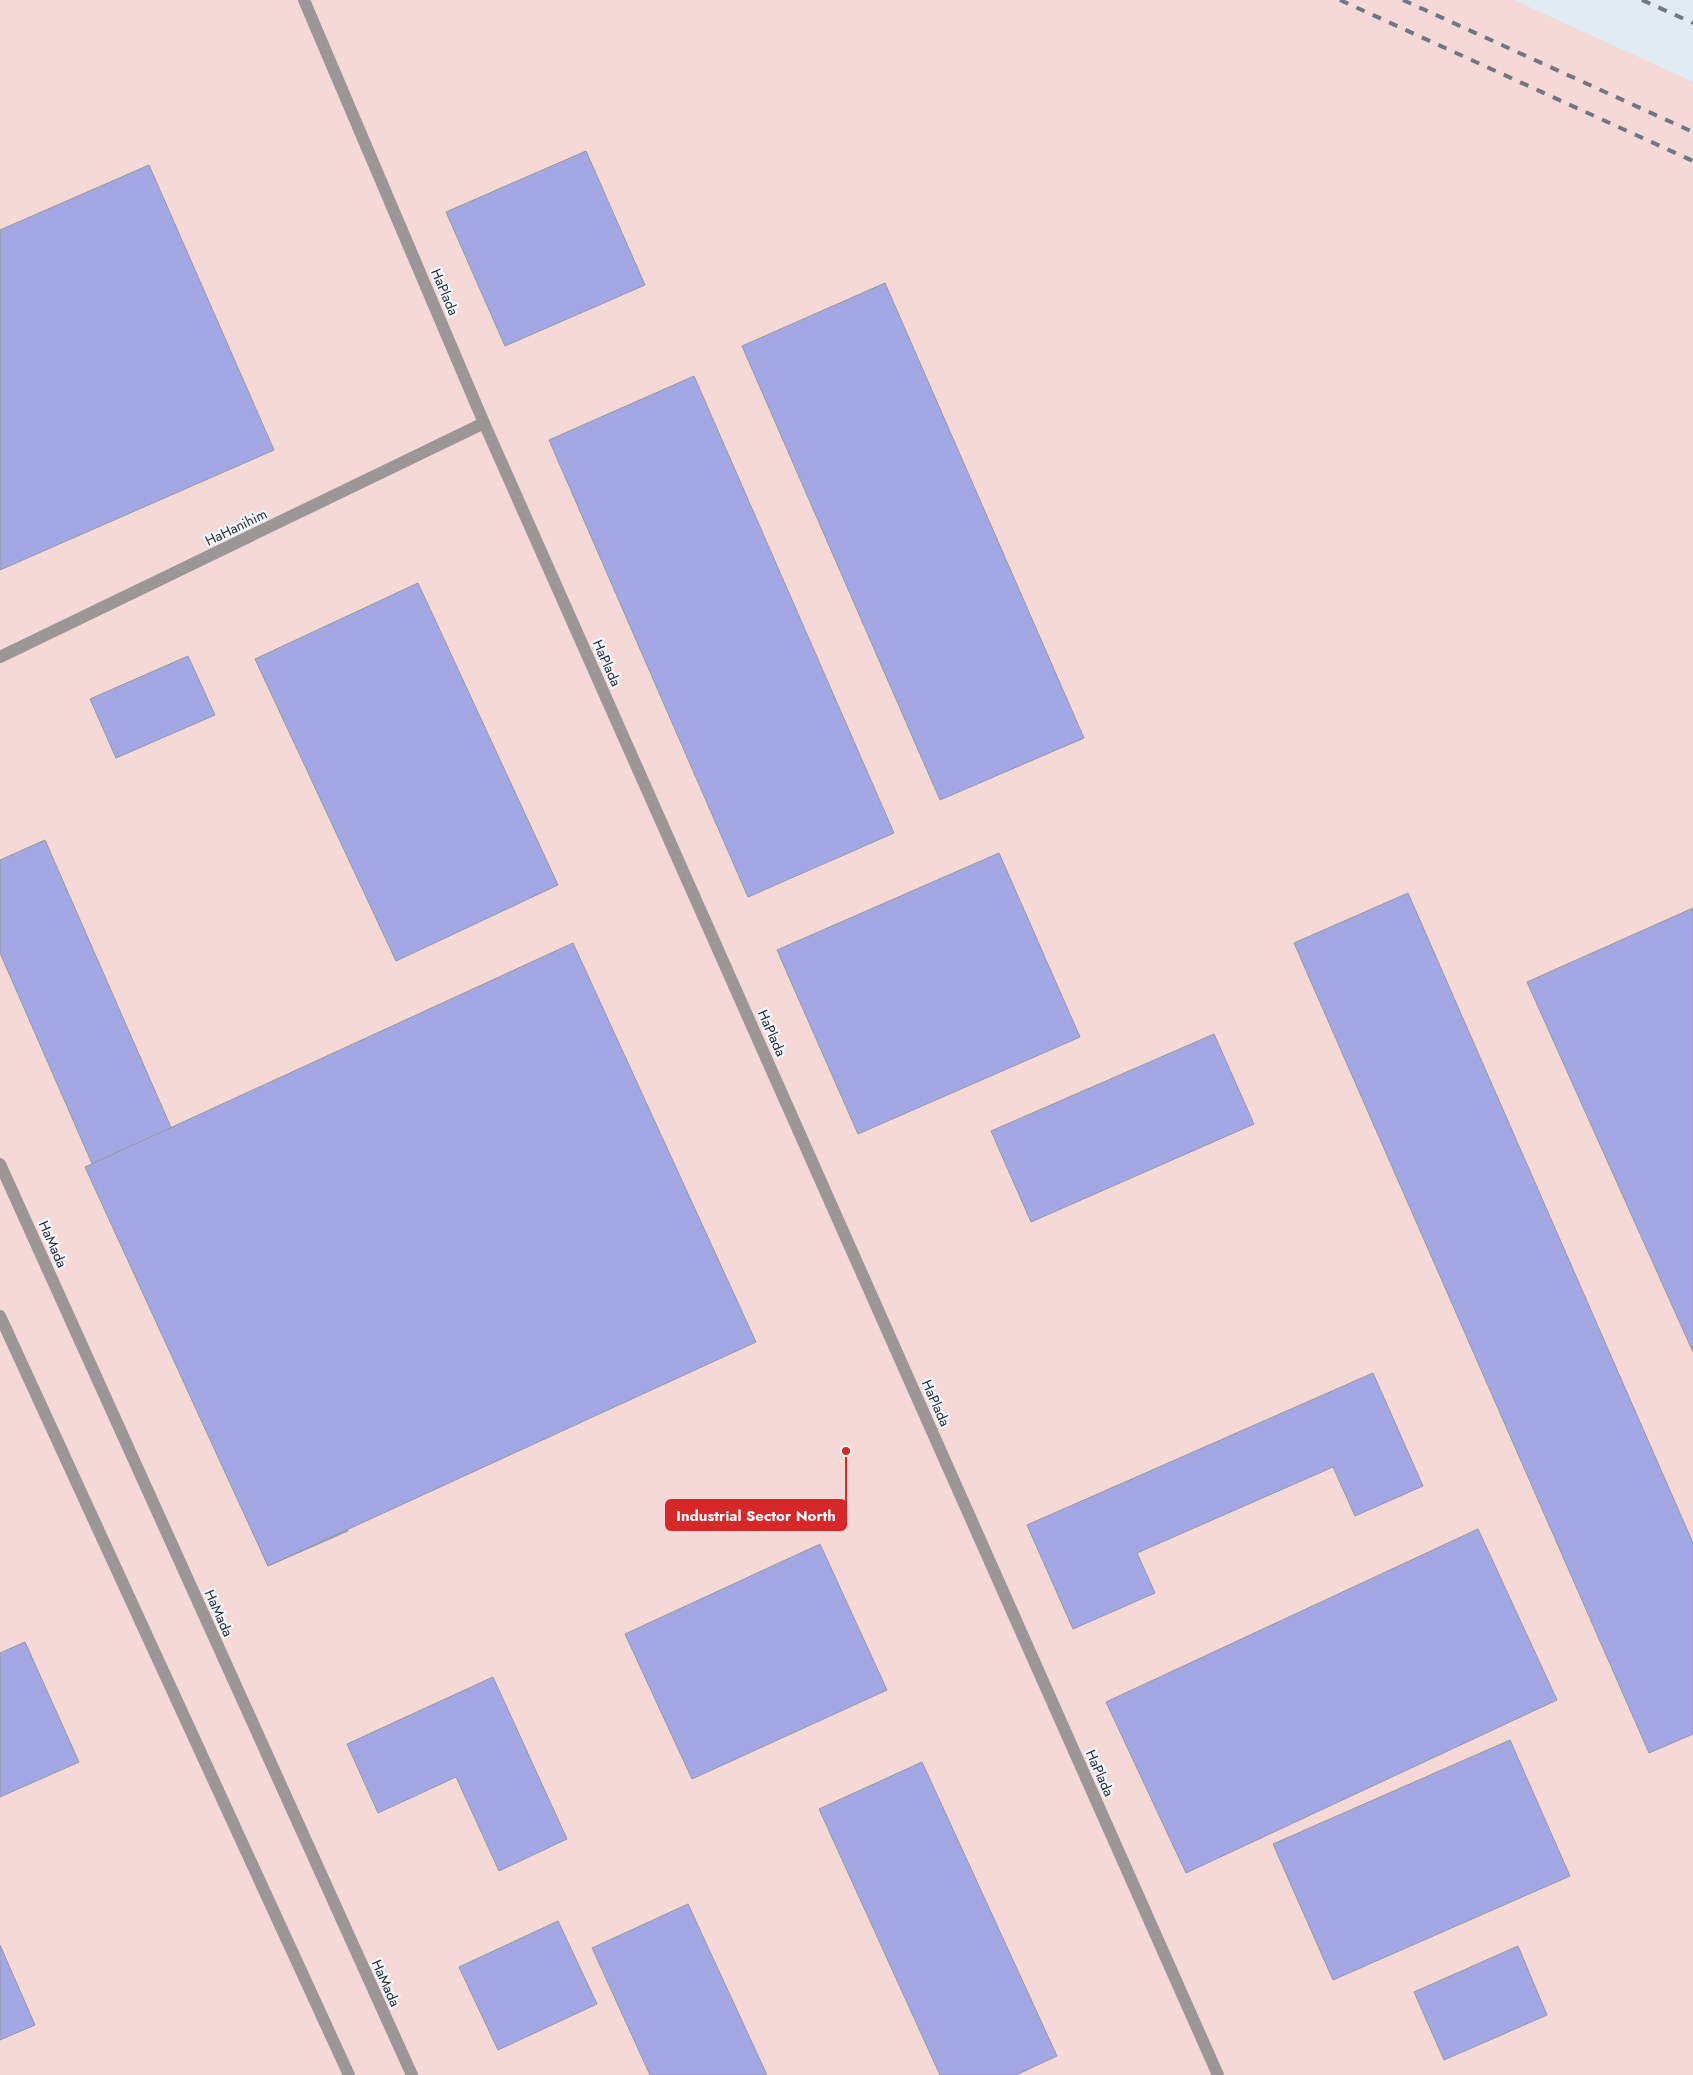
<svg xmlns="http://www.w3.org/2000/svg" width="1693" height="2075" font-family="Jost,sans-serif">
<rect width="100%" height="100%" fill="#e1ebf4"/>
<!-- industrial -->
<path fill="#f4d9d7" d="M0 0H1514L1693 82V2075H0Z"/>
<!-- building -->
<g fill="#a3a8e5" stroke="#9697a2">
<path d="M586 151 645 285 505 346 446 212Z"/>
<path d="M149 165 274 450 0 570V230Z"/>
<path d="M885 283 1084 738 940 800 742 346Z"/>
<path d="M694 376 894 833 748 897 549 440Z"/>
<path d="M418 583 558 885 396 961 255 659Z"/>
<path d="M188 656 215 715 116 758 90 699Z"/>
<path d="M45 840 348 1531 268 1566 0 953V860Z"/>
<path d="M999 853 1080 1037 858 1134 777 950Z"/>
<path d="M1408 893 1693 1543V1734L1649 1753 1294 943Z"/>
<path d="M1693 908V1352L1527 982Z"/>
<path d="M573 943 756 1342 268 1566 85 1167Z"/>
<path d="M1214 1034 1254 1124 1031 1222 991 1131Z"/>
<path d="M1373 1373 1423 1486 1355 1516 1333 1467 1137 1553 1155 1593 1073 1629 1027 1525Z"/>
<path d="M1478 1529 1557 1700 1186 1873 1106 1702Z"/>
<path d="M820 1544 887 1690 692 1779 625 1634Z"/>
<path d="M25 1642 79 1762 0 1797V1653Z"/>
<path d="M493 1677 567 1839 499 1871 456 1777 378 1813 347 1744Z"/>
<path d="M1510 1740 1570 1876 1333 1980 1273 1844Z"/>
<path d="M922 1762 1057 2056 1016 2075H940L819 1809Z"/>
<path d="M688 1904 767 2075H650L592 1948Z"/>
<path d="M558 1921 597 2004 498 2050 459 1967Z"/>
<path d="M0 1945 35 2025 0 2040Z"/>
<path d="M1518 1946 1547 2015 1444 2060 1414 1992Z"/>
</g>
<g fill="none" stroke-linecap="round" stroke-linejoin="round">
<!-- minor -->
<g stroke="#9c9696" stroke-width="12">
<path d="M304 0 484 423 1218 2075"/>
<path d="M0 657 484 423"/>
</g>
<!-- tertiary -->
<g stroke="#9c9696" stroke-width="12">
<path d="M0 1164 412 2075"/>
<path d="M0 1316 349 2075"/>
</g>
<!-- rail -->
<g stroke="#71787d" stroke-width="4" stroke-dasharray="9 9" stroke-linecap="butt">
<path d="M1340 0 1693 161"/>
<path d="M1403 0 1693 132"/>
<path d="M1642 0 1693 23"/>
</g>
</g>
<g text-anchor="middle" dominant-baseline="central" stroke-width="4.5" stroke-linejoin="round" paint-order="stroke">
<!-- street labels -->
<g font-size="14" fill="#2a2e31" stroke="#f2f8fd">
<text transform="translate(445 292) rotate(67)">HaPlada</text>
<text transform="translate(236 527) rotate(-26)">HaHanihim</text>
<text transform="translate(607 663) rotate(66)">HaPlada</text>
<text transform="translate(772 1033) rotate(66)">HaPlada</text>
<text transform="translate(53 1244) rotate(66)">HaMada</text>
<text transform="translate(936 1403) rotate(66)">HaPlada</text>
<text transform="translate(219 1613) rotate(66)">HaMada</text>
<text transform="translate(1100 1773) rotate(66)">HaPlada</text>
<text transform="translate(386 1983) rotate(66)">HaMada</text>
</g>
</g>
<!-- callouts -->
<path fill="none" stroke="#d62828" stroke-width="2" d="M846 1451L846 1515"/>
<circle fill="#d62828" stroke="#f2f8fd" stroke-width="2" cx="846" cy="1451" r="5"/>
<rect fill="#d62828" stroke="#d62828" stroke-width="2" x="666" y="1500" width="180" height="30" rx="5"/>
<g font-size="15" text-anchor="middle" font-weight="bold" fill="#fff">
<text x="756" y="1521">Industrial Sector North</text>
</g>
</svg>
